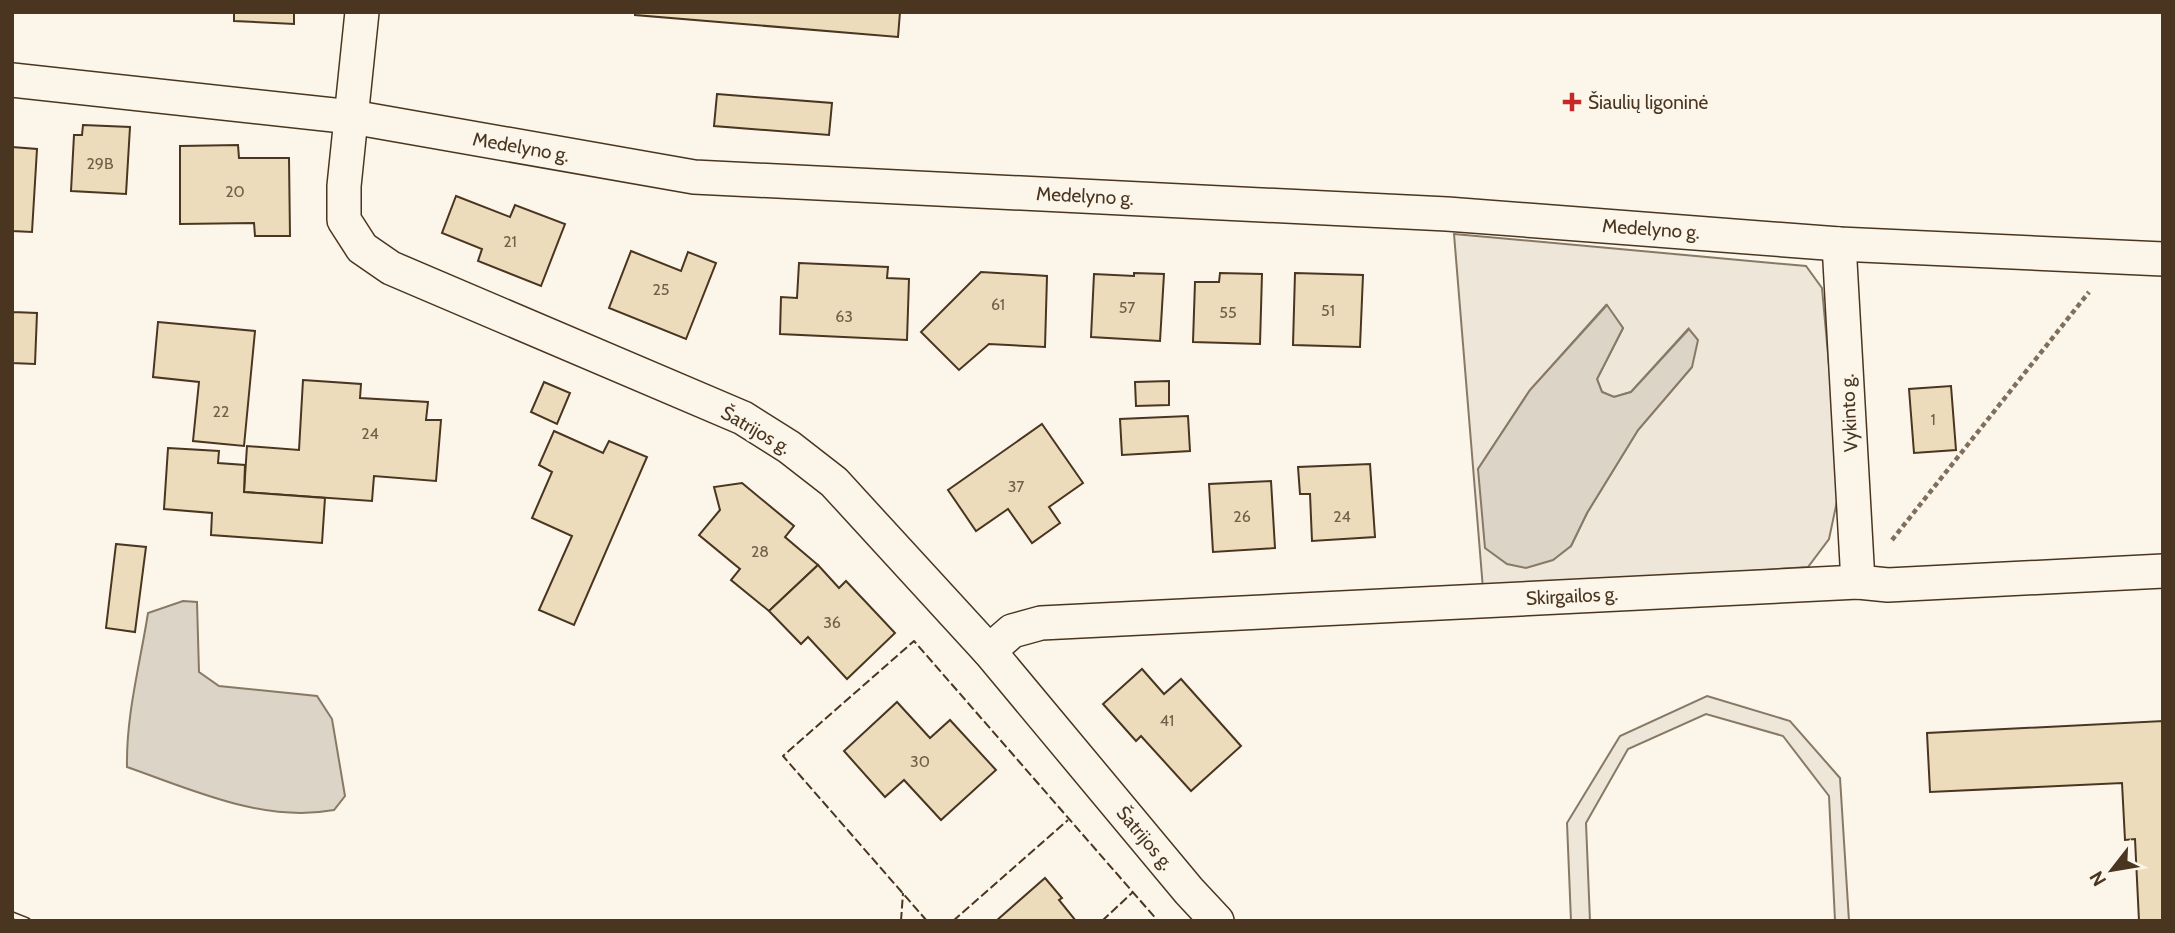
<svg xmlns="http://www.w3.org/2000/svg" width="2175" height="933" font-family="Cabin,sans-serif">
<rect width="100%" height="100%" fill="#fbf6e9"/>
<!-- green -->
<g fill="#ede6d9" stroke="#887966" stroke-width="2" fill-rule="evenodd">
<path d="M1454 234 1806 266 1822 288 1840 487 1829 539 1808 567 1483 589ZM1606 305 1623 328 1597 379 1602 392 1614 397 1631 392 1688 329 1692 367 1638 430 1587 513 1571 546 1478 469 1530 390Z"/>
<path d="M1707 696 1790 721 1840 778 1849 921H1835L1829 796 1783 736 1706 714 1628 749 1586 823 1590 921H1571L1567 823 1620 736Z"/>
</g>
<!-- water -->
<g fill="#dcd4c6" stroke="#887966" stroke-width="2">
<path d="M1607 305 1623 328 1597 379 1602 392 1614 397 1631 392 1689 329 1698 340 1692 367 1638 430 1587 513 1571 546 1553 560 1526 568 1507 564 1485 548 1478 469 1530 390Z"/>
<path d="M183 601 197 602 199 672 219 686 317 696 332 719 345 796 334 810C263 823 193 790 127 767 126 715 140 664 148 613Z"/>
</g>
<!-- building -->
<g fill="#ecdcbc" stroke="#4a3520" stroke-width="2">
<path d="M234 12H294V24L234 21Z"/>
<path d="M635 12H900L898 37 635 15Z"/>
<path d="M717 94 832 103 829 135 714 126Z"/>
<path d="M83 125 130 127 126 194 71 191 74 135H82Z"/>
<path d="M238 145 239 158H289L290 236H255L254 223 180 224V146Z"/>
<path d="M12 147 37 149 32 232 12 231Z"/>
<path d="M456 196 510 217 515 205 565 224 541 286 478 261 482 249 442 233Z"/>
<path d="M631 251 681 271 688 252 716 263 686 339 609 308Z"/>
<path d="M799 263 888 267 887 278 909 279 907 340 780 334 781 297 797 298Z"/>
<path d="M981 272 1047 276 1045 347 989 344 959 370 921 332Z"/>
<path d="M1134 273 1164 274 1160 341 1091 337 1094 274 1134 276Z"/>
<path d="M1220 273 1262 274 1260 344 1193 342 1195 282H1219Z"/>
<path d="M1295 273 1363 275 1360 347 1293 345Z"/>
<path d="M12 300 13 312 37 313 35 364 12 363Z"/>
<path d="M158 322 255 331 244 446 193 441 199 382 153 377Z"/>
<path d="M303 380 361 384 360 398 428 402 426 420H441L436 481 374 476 372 501 244 492 247 446 299 450Z"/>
<path d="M1169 381V405L1136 406 1135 382Z"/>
<path d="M544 382 570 393 557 424 531 412Z"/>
<path d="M1951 386 1956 450 1914 453 1909 389Z"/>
<path d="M1188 416 1190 451 1122 455 1120 419Z"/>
<path d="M1042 424 1083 483 1049 507 1060 523 1032 543 1008 509 976 531 948 490Z"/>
<path d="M554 431 603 453 609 441 647 457 574 625 539 610 572 536 532 518 552 472 539 465Z"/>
<path d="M168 448 219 451 218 463 245 465 244 492 325 498 322 543 211 535 212 513 164 509Z"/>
<path d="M1370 464 1375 537 1312 541 1310 494H1300L1298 467Z"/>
<path d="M1271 481 1275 548 1213 552 1209 484Z"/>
<path d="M742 483 794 526 785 537 818 565 769 611 731 580 740 569 699 535 720 510 714 487Z"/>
<path d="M116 544 146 547 135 632 106 628Z"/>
<path d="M818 565 839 588 846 581 895 633 847 679 808 637 801 644 769 611Z"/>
<path d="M1142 669 1164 694 1181 679 1241 746 1191 791 1141 736 1136 741 1103 704Z"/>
<path d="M897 702 930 738 950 720 996 770 941 820 904 780 885 797 844 751Z"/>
<path d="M2163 721V921H2139L2135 839 2125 840 2122 783 1930 792 1927 733Z"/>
<path d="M1045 878 1062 898 1059 900 1076 921H996Z"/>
</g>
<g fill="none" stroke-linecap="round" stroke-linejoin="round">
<!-- street casing -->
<g stroke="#4a3520" stroke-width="36">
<g id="street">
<path d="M362 12 344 186V220L362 248 391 268 743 418 789 447 834 482 989 651 1189 891 1217 921"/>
<path d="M12 80 352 117 694 177 1447 214 1839 244 2163 259"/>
<path d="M1839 244 1858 582"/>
<path d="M989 651 1012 631 1041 623 1858 582 1888 585 2163 571"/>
</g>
</g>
<!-- path -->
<path stroke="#7f6f5c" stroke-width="4.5" stroke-dasharray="5 3.5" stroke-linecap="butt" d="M1892 540 2089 292"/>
<!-- street -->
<use href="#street" stroke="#fbf6e9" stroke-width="33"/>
<!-- rail casing -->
<g stroke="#4a3520" stroke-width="8">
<path id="rail" d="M12 915 27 921"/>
</g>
<!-- rail -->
<use href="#rail" stroke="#fbf6e9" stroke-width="5" stroke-dasharray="16" stroke-linecap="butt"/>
<!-- fence -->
<g stroke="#4a3520" stroke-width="2" stroke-dasharray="9 3.5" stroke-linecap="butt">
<path d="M901 921 903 893"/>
<path d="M927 921 783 756 914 641 1158 921"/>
<path d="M953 921 1068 820"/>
<path d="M1102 921 1133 892"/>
</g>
</g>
<!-- markers -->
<path fill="#c62828" stroke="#fbf6e9" stroke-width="2.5" d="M1568.5 91.5h7v7h7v7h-7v7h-7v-7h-7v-7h7z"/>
<g text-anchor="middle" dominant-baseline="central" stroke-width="5" stroke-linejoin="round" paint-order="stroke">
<!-- number labels -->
<g font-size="16" fill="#725f47">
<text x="100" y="163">29B</text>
<text x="235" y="191">20</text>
<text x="510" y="241">21</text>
<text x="661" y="289">25</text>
<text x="998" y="304">61</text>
<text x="1127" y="307">57</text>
<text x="1328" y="310">51</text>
<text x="1228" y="312">55</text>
<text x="844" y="316">63</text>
<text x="221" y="411">22</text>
<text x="1933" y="419">1</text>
<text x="370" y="433">24</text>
<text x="1016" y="486">37</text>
<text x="1242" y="516">26</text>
<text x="1342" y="516">24</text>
<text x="760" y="551">28</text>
<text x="832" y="622">36</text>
<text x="1167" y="720">41</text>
<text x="920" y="761">30</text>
</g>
<!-- poi labels -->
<g font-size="19" fill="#4a3520" stroke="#fbf6e9" text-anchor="start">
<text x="1588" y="102">Šiaulių ligoninė</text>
</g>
<!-- street labels -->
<g font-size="19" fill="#4a3520" stroke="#fbf6e9">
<text transform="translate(521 147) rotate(10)">Medelyno g.</text>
<text transform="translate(1085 196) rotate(3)">Medelyno g.</text>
<text transform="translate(1651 229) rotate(4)">Medelyno g.</text>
<text transform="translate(1849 413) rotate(-93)">Vykinto g.</text>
<text transform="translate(756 430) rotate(30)">Šatrijos g.</text>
<text transform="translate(1572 596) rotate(-3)">Skirgailos g.</text>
<text transform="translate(1145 838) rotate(50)">Šatrijos g.</text>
</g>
</g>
<!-- border -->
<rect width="2175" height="933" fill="none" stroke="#4a3520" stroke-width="28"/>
<!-- north arrow -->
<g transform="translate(2112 870) rotate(239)" stroke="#fbf6e9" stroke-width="5" paint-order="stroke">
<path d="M0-5L12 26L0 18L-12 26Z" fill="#4a3520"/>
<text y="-10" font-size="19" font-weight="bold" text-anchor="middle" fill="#4a3520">N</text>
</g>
</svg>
